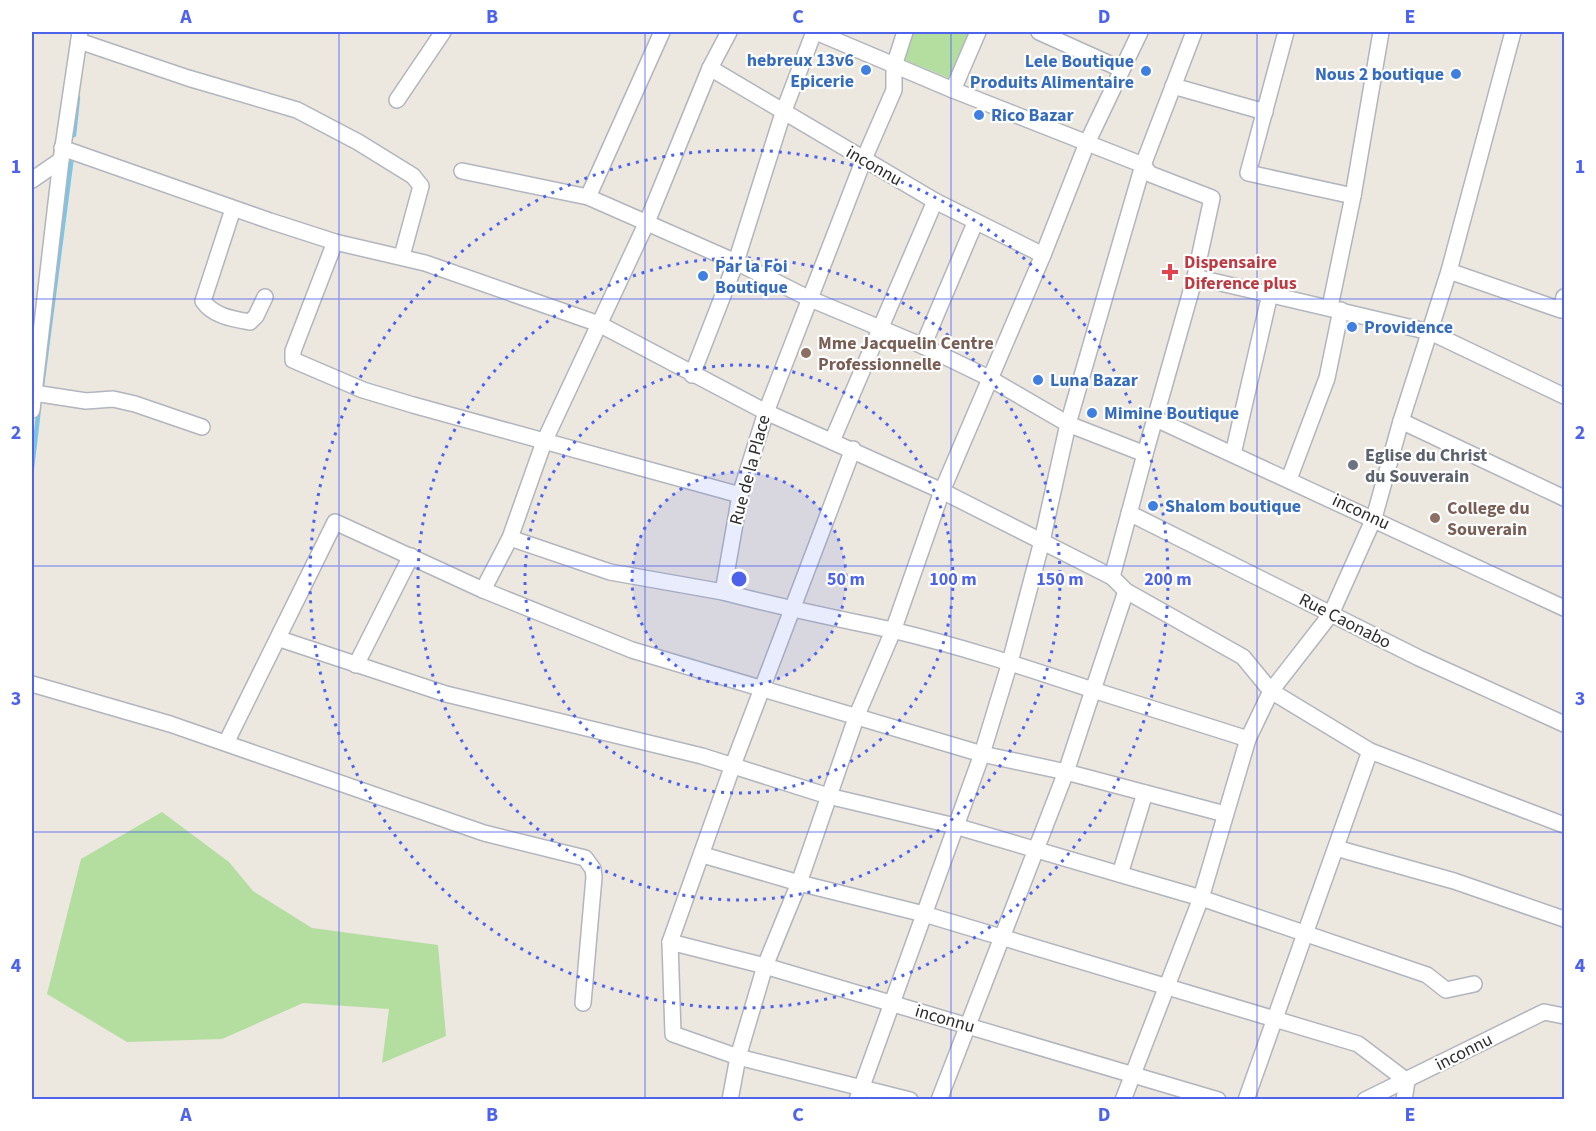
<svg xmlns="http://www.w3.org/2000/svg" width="1596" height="1131" font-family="'Source Sans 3',sans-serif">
<rect width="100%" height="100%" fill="#ece7df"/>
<!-- green -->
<g fill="#b3dea0">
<path d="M912 32H972L951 79 900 58Z"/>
<path d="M162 812 229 862 253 891 312 928 438 945 446 1036 382 1063 389 1009 303 1003 222 1039 127 1042 47 994 81 859Z"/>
</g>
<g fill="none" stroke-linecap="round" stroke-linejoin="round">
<!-- stream -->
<g stroke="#7bc5e5" stroke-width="4.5">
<path d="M74 135 78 97"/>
<path d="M42 386 72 156"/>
<path d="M32 468 39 408"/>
</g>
<!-- street casing -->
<g stroke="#b2b5be" stroke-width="18">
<g id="street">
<path d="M905 32 894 66V90L864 159 766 412 740 495 723 592C779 607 835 618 892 630 960 646 1027 668 1093 690L1126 591"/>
<path d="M1039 32 1121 69"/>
<path d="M1286 32 1248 173 1353 196"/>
<path d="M79 41 188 78 297 110 358 142 413 176 421 186 402 256"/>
<path d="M710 68 935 201 1043 255"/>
<path d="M1173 86 1265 112"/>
<path d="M953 90 978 32"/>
<path d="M397 100 443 32"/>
<path d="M62 148 270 221 335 242 425 263 599 324 766 412 942 491 1112 577 1126 591 1243 657 1271 691 1370 751 1564 825"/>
<path d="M462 171 588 197 736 262 808 298 923 346 989 378 1068 424 1145 454 1195 277 1212 198 1150 174 1143 165 953 90 816 32"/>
<path d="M32 180 61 160"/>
<path d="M588 197 662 32"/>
<path d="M233 209 203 301C213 316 233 319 250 322L256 316 265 297"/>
<path d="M335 242 293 351V360L363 390 413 405 740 495"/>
<path d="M1449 271 1561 310 1564 297"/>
<path d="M1195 277 1430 332 1564 396"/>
<path d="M1330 307 1353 196 1381 32"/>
<path d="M923 346 975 223"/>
<path d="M692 375 736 262 783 113 814 32"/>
<path d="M34 393 86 401 113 399 135 404 202 427"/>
<path d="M32 410 61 160 80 32"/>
<path d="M1156 419 1564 608"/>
<path d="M1401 421 1564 498"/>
<path d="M832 441 935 201"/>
<path d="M853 449 733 765 670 942 673 1034 738 1057 910 1100"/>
<path d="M1233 454 1270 294"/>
<path d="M1289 479 1327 378 1341 310"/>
<path d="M1129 513 1419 658 1564 724"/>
<path d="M510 538 483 590 632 650 982 754 1066 772 1225 814"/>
<path d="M1112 577 1145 454"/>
<path d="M723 592 610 572 510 538 544 442 647 222 710 68 729 32"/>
<path d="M280 639 446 694 702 756 828 796 955 826 1201 898 1427 975 1446 990 1474 984"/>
<path d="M356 665 411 556"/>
<path d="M32 684 170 724 484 833 585 858 593 869 594 877 583 1003"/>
<path d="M226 743 335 522 483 590"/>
<path d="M1336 848 1454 881 1564 919"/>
<path d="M703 855 799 883 924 914 1358 1044 1407 1081 1404 1100"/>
<path d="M1120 874 1145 793"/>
<path d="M670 942 765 966 1218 1100"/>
<path d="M730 1100 738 1057 765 966 799 883 857 715 893 631 942 491 1043 255 1087 143 1140 32"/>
<path d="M857 1100 982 754 1010 662 1042 541 1068 424 1143 165 1194 32"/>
<path d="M939 1100 1066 772 1093 690 1248 739"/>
<path d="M1123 1100 1201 898 1248 739 1271 691 1331 614 1374 518 1401 421 1449 271 1513 32"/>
<path d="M1246 1100 1370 751"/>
<path d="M1365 1100 1544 1012 1564 1016"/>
</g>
</g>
<!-- street -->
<use href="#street" stroke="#fff" stroke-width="15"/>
</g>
<!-- grid -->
<path fill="none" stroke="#4d63ec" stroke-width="1.5" stroke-opacity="0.55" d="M339 32V1100M645 32V1100M951 32V1100M1257 32V1100M32 299H1564M32 566H1564M32 832H1564"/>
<!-- distance rings -->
<circle cx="739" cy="579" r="107" fill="#4d63ec" fill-opacity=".12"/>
<g fill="none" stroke="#4d63ec" stroke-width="3" stroke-dasharray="3 6">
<circle cx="739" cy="579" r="107"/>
<circle cx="739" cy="579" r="214"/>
<circle cx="739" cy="579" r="321"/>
<circle cx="739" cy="579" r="429"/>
</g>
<!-- markers -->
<g fill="#3f7fe0" stroke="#fff" stroke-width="2">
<circle cx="866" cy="70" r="6"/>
<circle cx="1146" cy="71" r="6"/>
<circle cx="1456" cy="74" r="6"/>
<circle cx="979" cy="115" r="6"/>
<circle cx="703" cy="276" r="6"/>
<circle cx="1352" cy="327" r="6"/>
<circle cx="1038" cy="380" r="6"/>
<circle cx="1092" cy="413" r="6"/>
<circle cx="1153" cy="506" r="6"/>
</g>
<path fill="#e0444e" stroke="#fff" stroke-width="2" d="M1167 263h6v6h6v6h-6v6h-6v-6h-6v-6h6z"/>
<g fill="#8d6e63" stroke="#fff" stroke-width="2">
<circle cx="806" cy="353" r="6"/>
<circle cx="1435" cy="518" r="6"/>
</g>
<circle fill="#6b7280" stroke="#fff" stroke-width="2" cx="1353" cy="465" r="6"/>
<g text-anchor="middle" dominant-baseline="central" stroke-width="4.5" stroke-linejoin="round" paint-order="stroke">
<!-- shop labels -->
<g font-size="18" font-weight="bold" fill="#366cbe" stroke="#fff" text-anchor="start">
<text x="854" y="60" text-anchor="end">hebreux 13v6<tspan x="854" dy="21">Epicerie</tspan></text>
<text x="1134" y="61" text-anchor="end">Lele Boutique<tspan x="1134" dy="21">Produits Alimentaire</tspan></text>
<text x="1444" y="74" text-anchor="end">Nous 2 boutique</text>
<text x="991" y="115">Rico Bazar</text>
<text x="715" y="266">Par la Foi<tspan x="715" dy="21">Boutique</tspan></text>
<text x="1364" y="327">Providence</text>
<text x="1050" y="380">Luna Bazar</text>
<text x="1104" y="413">Mimine Boutique</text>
<text x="1165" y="506">Shalom boutique</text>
</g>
<!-- street labels -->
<g font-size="18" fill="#2c2c2c" stroke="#fff">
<text transform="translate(874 166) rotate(30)">inconnu</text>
<text transform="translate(750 470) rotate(-75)">Rue de la Place</text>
<text transform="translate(1361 512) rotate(25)">inconnu</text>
<text transform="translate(1345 621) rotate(27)">Rue Caonabo</text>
<text transform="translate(945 1019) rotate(16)">inconnu</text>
<text transform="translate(1464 1052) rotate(-27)">inconnu</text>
</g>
<!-- health labels -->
<g font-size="18" font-weight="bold" fill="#be3a42" stroke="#fff" text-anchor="start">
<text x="1184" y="262">Dispensaire<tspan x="1184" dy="21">Diference plus</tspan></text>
</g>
<!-- education labels -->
<g font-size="18" font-weight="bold" fill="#785e54" stroke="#fff" text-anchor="start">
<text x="818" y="343">Mme Jacquelin Centre<tspan x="818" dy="21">Professionnelle</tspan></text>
<text x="1447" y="508">College du<tspan x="1447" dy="21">Souverain</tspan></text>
</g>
<!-- worship labels -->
<g font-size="18" font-weight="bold" fill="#5b616d" stroke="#fff" text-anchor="start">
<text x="1365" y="455">Eglise du Christ<tspan x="1365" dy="21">du Souverain</tspan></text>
</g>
</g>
<circle cx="739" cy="579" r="9" fill="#4d63ec" stroke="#fff" stroke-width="3"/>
<g font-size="18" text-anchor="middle" font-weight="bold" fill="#4d63ec" stroke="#fff" stroke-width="4.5" stroke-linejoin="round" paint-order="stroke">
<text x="846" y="585">50 m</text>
<text x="953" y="585">100 m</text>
<text x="1060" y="585">150 m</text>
<text x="1168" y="585">200 m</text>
</g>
<!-- border -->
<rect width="1596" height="1131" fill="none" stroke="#ffffff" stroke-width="66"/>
<rect x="33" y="33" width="1530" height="1065" fill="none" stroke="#4d63ec" stroke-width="2"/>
<g font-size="20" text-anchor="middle" font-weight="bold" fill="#4d63ec">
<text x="186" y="23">A</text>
<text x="492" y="23">B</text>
<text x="798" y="23">C</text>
<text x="1104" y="23">D</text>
<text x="1410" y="23">E</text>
<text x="16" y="173">1</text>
<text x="1580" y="173">1</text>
<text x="16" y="439">2</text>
<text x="1580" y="439">2</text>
<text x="16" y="705">3</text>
<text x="1580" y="705">3</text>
<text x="16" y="972">4</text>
<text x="1580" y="972">4</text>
<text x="186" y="1121">A</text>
<text x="492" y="1121">B</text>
<text x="798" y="1121">C</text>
<text x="1104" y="1121">D</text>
<text x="1410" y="1121">E</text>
</g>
</svg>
